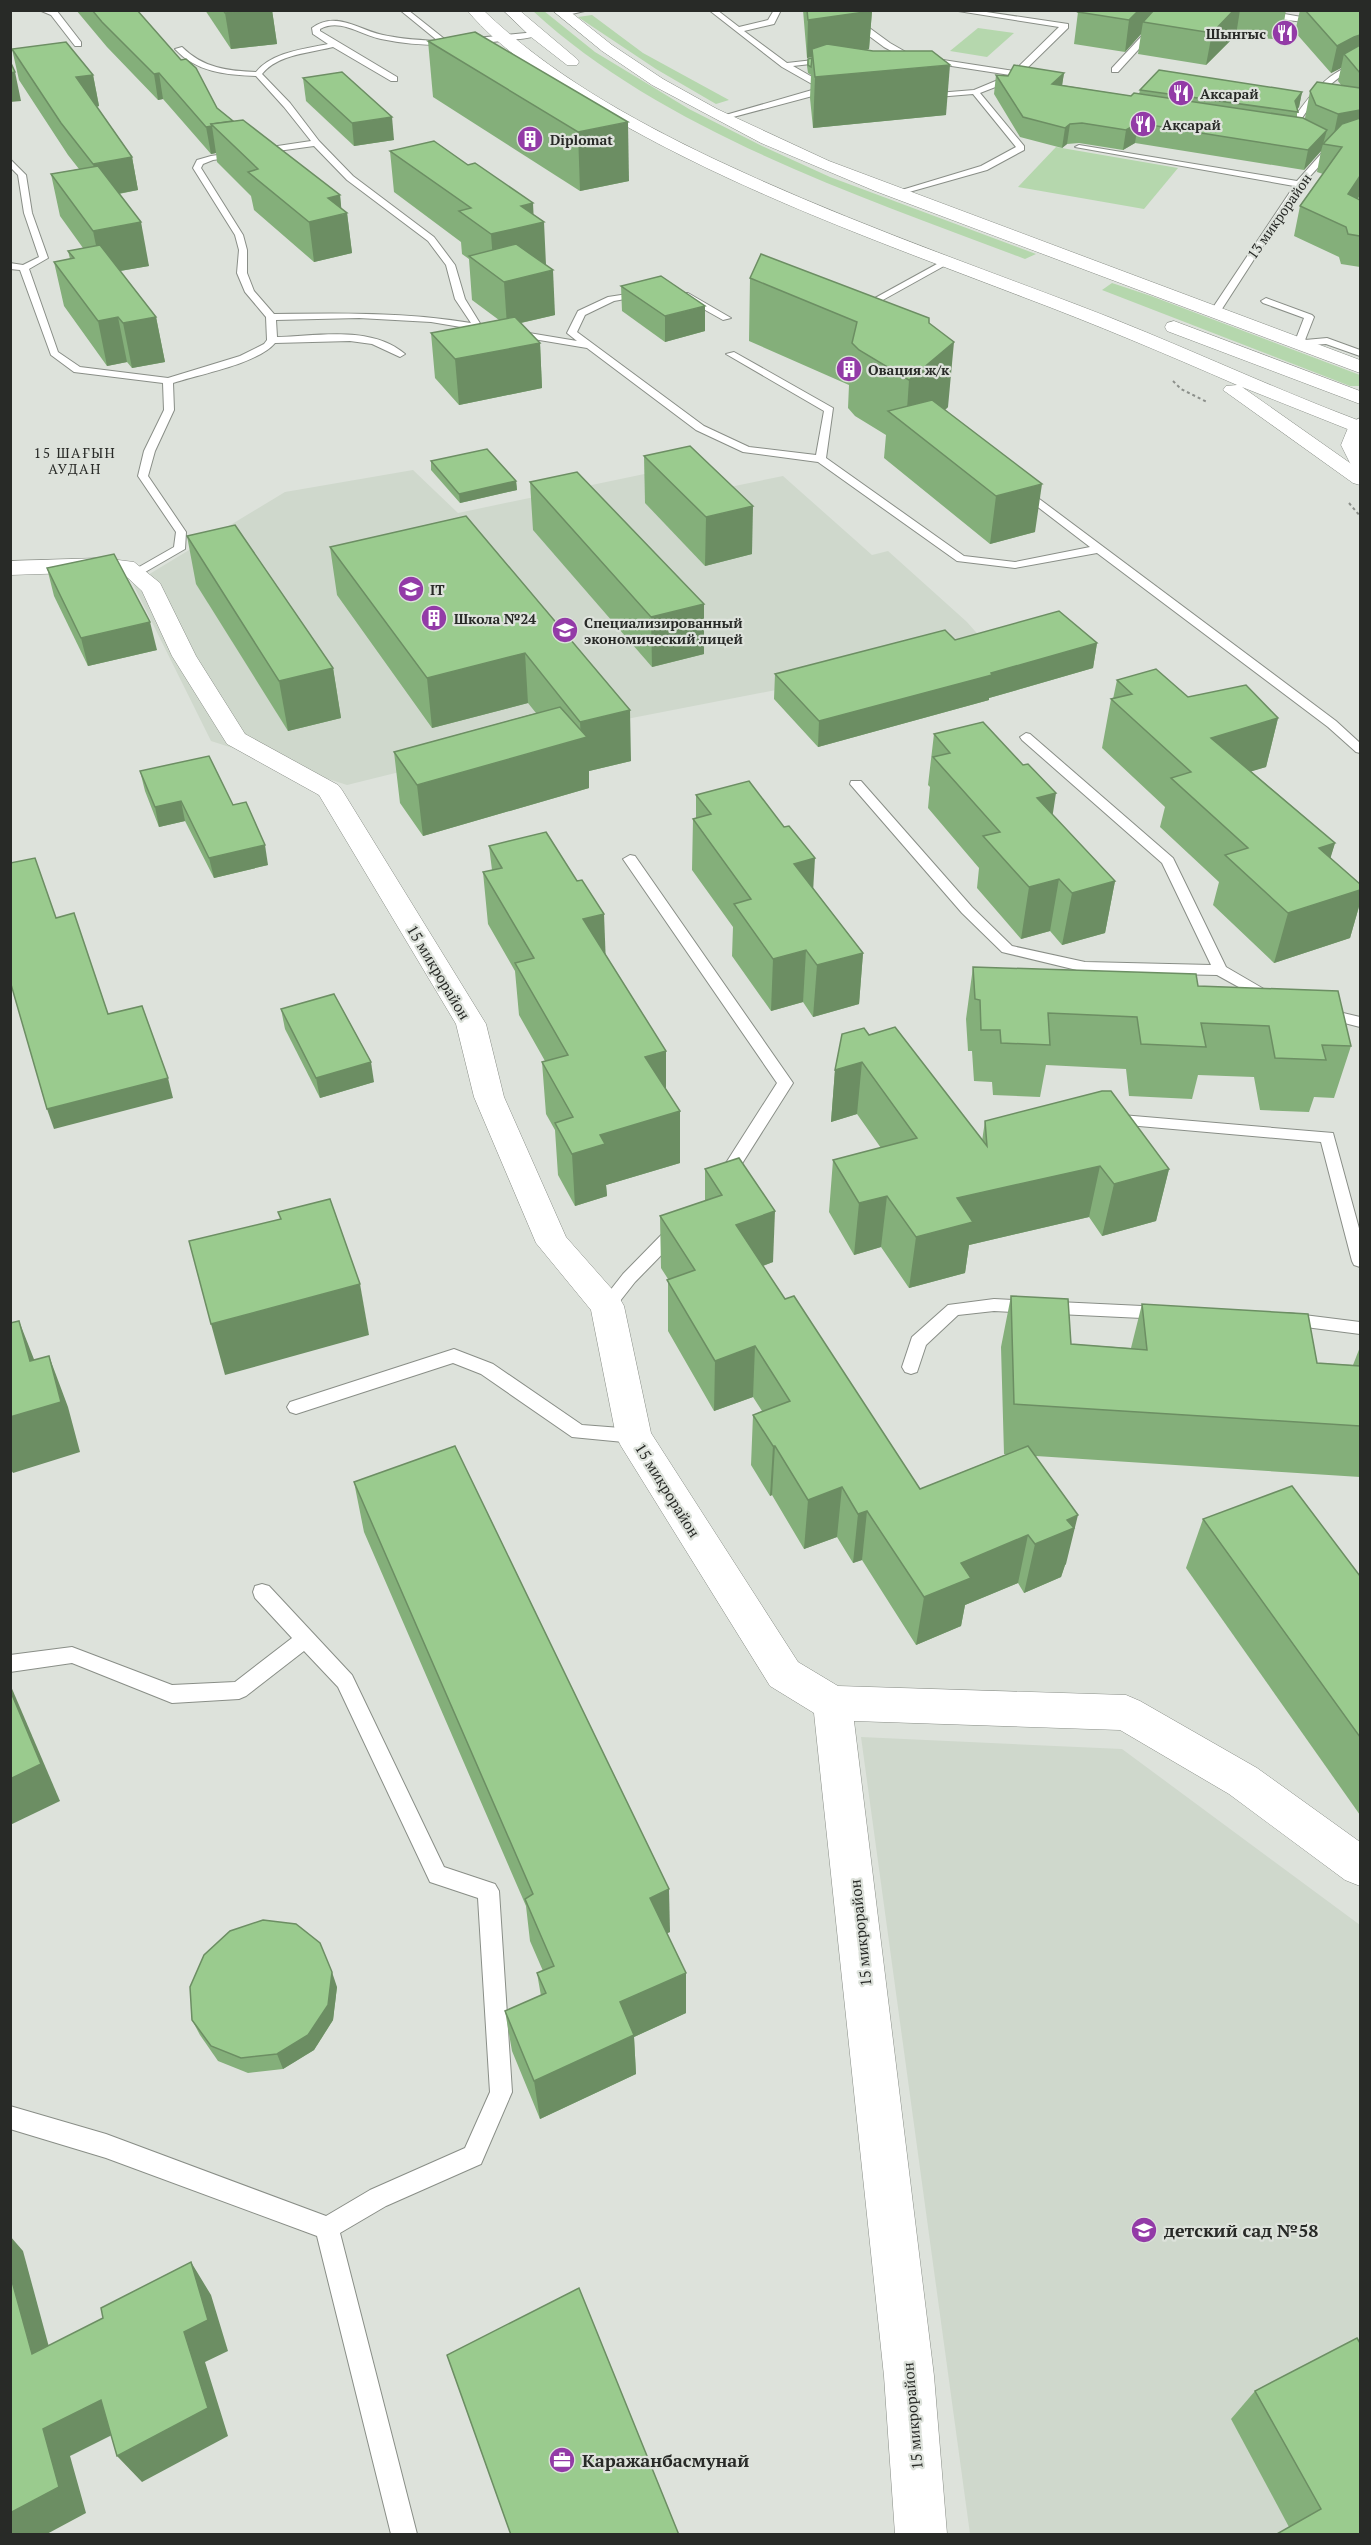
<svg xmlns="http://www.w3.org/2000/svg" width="1371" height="2545" font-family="'PT Serif',serif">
<rect width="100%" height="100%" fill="#dde2db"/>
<!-- built -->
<g fill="#cfd8cc">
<path d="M697 463 725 488 783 476 872 555 888 551 967 622 982 639 781 689 565 731 347 785 211 741 133 584 285 492 413 470 458 513Z"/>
<path d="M861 1737 1122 1749 1360 1925V2534H970Z"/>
</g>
<!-- green -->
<g fill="#b5d7ad">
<path d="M533 11H544L595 52 689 109 762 146 830 177 1036 254 1025 259C862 197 663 131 533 11Z"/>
<path d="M592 15 643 53 729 100 716 104 656 69 578 17Z"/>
<path d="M978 28 1014 33 987 57 950 51Z"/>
<path d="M1056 147 1178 168 1144 209 1018 187Z"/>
<path d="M1112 283 1151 296 1360 375V386H1350L1102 290Z"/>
</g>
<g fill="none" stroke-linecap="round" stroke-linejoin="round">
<!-- service casing -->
<g stroke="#898e87" stroke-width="2">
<g id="service">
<path d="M39 10 57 11 81 42V46H75L51 15Z"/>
<path d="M400 10H408L447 41 536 32 540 34C531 39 518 39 509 40 466 46 423 48 381 39 360 35 341 18 320 29V31L397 77V81H391L333 47C310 53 278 54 262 74L290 103 319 141 353 176 434 237 455 265 465 299 481 325 577 341 567 333 578 311 608 297 647 291V295L614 301 585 315 577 332 704 426 749 447 816 455 824 411 726 354 734 352 833 408 826 458 964 556 1015 562 1090 547 1017 491 1022 488 1026 489 1336 721 1360 743V753L1356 752 1328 727 1097 553 1015 568 957 561 818 462 743 452 696 430 587 348 431 322 359 318 276 320 277 337C317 336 372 325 405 354L400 357 372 344 350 341 275 343C257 364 200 374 173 383L174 410 155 451 148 476 186 532 185 549 140 575H132V571L174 547 176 532 138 476 144 451 164 410 163 383 74 372 51 355 20 270 10 269V263L23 265 39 257 24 213 18 175 10 167V159L26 175 32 213 48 258 29 269 58 352 80 367 168 378 240 356 264 344 267 340 266 317 245 292 237 273 239 250 235 235 193 168 197 160 211 156 311 141 284 107 256 76C226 75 196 72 175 49L182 47C203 68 228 71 256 72 272 52 304 49 328 44L313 34 312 28C335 10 359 30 383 35 401 39 420 40 438 41ZM314 146 347 180 428 241 446 265 455 299 471 323C405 312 340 313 274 314L254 291 247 273V250L243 235 201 168 203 164 213 160Z"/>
<path d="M571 10H589L563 16 559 14Z"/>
<path d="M709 10H717L739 27 768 20 774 10H781L774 24 744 31 787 63 831 58V62H828L793 66 835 90 722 120V116L819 88 782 67Z"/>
<path d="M863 10H872L864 16V24L890 43 911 55 1014 71 1059 27 952 10H973L1068 24V28L1016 79 980 93 1024 146V150L987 170 895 196V192L981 166 1016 147 973 94 925 98 921 96 925 94 974 90 1010 75 906 59 884 47 857 27 856 15Z"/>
<path d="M1261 10 1319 20 1323 22 1319 24 1265 17 1261 15Z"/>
<path d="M1151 26 1158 28 1118 72H1112V68Z"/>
<path d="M1360 62V66C1334 77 1318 95 1302 118L1309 137 1302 139 1294 118C1312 92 1329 71 1360 62Z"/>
<path d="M1360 139V143L1334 150 1302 185 1220 312 1215 315 1210 312 1294 186 1075 147 1079 145 1297 181 1328 146Z"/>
<path d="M946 259 953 261 863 311 855 309Z"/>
<path d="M682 293H688L731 318 723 320 682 297Z"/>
<path d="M1266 298 1312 315 1314 317 1305 340 1327 338 1360 350V356L1326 344 1296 346 1294 344 1304 318 1263 303 1261 301Z"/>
<path d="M1026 733 1030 734 1173 858 1226 967 1274 995 1276 998 1274 1001H1264L1217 975 1085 972 1002 952 962 913 850 784 851 781H861L972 907 1012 946 1085 962 1211 965 1162 863 1022 740 1020 737Z"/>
<path d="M630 855 635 856 793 1083 731 1181H719L717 1177 777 1083 623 859Z"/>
<path d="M1322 1008 1360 1017V1027L1317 1016 1315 1013 1317 1010Z"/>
<path d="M1110 1114 1333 1133 1360 1232V1267L1354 1265 1352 1261 1321 1142 1105 1123 1102 1119 1105 1115Z"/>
<path d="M675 1225 681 1227 683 1231 681 1235 635 1282 613 1310 607 1312 601 1310 599 1306 601 1302 623 1274 669 1227Z"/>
<path d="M994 1299 1163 1307 1169 1309 1171 1313 1169 1317 1163 1319 994 1311 958 1315 926 1345 917 1372 911 1374 905 1372 902 1367 912 1337 948 1305Z"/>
<path d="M1288 1313 1360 1322V1334L1282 1324 1280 1319 1282 1314Z"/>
<path d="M454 1349 493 1364 582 1425 634 1429 640 1431 643 1436 640 1441 634 1443 572 1437 481 1374 453 1363 296 1414 290 1412 287 1407 290 1402Z"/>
<path d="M262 1584 269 1586 352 1675 444 1867 495 1884 499 1891 512 2092 481 2164 386 2206 340 2233 417 2534H391L317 2236 106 2158 10 2129V2106L106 2134 326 2216 370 2190 465 2148 490 2092 478 1898 430 1882 338 1687 304 1651 246 1696 239 1699 172 1703 72 1663 10 1672V1655L72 1647 172 1685 235 1682 292 1638 255 1598 253 1592 255 1586Z"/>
</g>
</g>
<!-- minor casing -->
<g stroke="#898e87" stroke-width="1">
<g id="minor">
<path d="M552 10H568L612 45 663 79 717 109 829 161 1360 360V373L875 191 761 143 652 85 602 51Z"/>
<path d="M102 558 134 562 160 583 196 656 245 734 338 785 342 790 486 1024 504 1097 566 1237 619 1297 624 1306 651 1433 798 1662 838 1686 1126 1695 1140 1701 1257 1768 1360 1842V1886L1345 1880 1229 1794 1120 1730 854 1721 934 2376 947 2534H895L884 2376 814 1713 770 1686 621 1446 616 1436 591 1310 536 1243 474 1097 456 1024 319 795 227 744 172 656 142 591 128 578 121 573 102 572 10 575V561Z"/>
</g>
</g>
<!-- tertiary casing -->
<g stroke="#898e87" stroke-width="1">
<path id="tertiary" d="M1360 418V471L1353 469 1341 445 1350 423Z"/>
</g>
<!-- secondary casing -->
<g stroke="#898e87" stroke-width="1">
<g id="secondary">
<path d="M467 10H483C550 74 629 118 712 158 830 214 953 258 1075 304 1171 340 1264 385 1360 421V434L1242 387 1360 470V485L1353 483 1223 390 1226 386 1237 385C1166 354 1095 324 1023 297 882 243 739 192 608 116 563 90 500 51 467 10Z"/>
<path d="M503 10H519L577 59 579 62 577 65H567L531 37Z"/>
<path d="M1174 321 1360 391V404L1167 331 1165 327 1167 323Z"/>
</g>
</g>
<!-- path -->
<g stroke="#8b8f8a" stroke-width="2" stroke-dasharray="3 3" stroke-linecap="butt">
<path d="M1173 381 1181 389 1207 402"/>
<path d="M1349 503 1360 516"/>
</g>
<!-- service -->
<use href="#service" fill="#fff" fill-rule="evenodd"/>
<!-- minor -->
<use href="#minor" fill="#fff" fill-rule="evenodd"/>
<!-- tertiary -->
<use href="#tertiary" fill="#fff" fill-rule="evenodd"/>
<!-- secondary -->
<use href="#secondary" fill="#fff" fill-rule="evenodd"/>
</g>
<!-- wall -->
<g fill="#84af7a">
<path d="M76 10H137L217 108 233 121 340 195 341 209 347 213 352 253 314 262 254 210 251 196 217 162 216 153 211 154 163 99 158 100 107 47Z"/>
<path d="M205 10H272L277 44 231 49Z"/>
<path d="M803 10H870L872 11 869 49 867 50 946 115 813 128 810 98 811 75 808 73 807 66 808 59 812 57 807 58Z"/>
<path d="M1080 10H1286L1281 40 1236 35 1206 65 1138 54 1141 34 1125 52 1074 44 1078 12Z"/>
<path d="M1300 10H1360V195L1358 199 1360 200V267L1341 264 1339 257 1294 236 1300 206 1323 174 1317 172 1321 151 1304 170 1135 143 1123 150 1079 143 1067 144 1062 148 1020 137 994 94 996 75 1008 76 1064 73 1062 85 1131 96 1139 94 1140 90 1302 92 1299 107 1297 109V117L1305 118 1310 91 1341 85 1338 81 1341 68 1331 73 1295 32Z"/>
<path d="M475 32 629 181 580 191 433 97 428 41Z"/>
<path d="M12 49 93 75 99 106 97 107 132 157 138 190 119 194 149 266 120 271 156 317 165 362 132 368 127 362 107 366 64 306 54 262 70 259 68 251 83 248 60 216 51 174 79 169 68 155 19 80Z"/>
<path d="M303 78 394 140 354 146 306 101Z"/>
<path d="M390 151 534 215 546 265 555 315 521 323 540 343 542 388 459 405 435 378 431 333 499 320 472 300 469 259 462 254 461 242 394 192Z"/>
<path d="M750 278 929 323 948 407 945 410 1035 532 990 544 884 458 886 435 855 416 848 408 849 385 749 341Z"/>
<path d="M621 286 705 331 665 342 622 311Z"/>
<path d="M644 456 752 554 705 566 645 503Z"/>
<path d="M431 461 516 481 517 490 460 503 431 470Z"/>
<path d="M530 482 704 654 652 667 533 530Z"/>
<path d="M466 516 631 761 589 771V788L423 836 400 803 394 752 536 713 528 703 432 728 337 595 330 547Z"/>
<path d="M187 536 333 668 341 718 288 731 196 584Z"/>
<path d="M47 568 157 650 88 666 54 596Z"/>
<path d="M955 640 1097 643 1093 668 989 698V700L818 747 774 699 775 674Z"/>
<path d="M1117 680 1278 718 1266 767 1251 771 1335 843 1330 858 1360 884V903L1350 938 1274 963 1213 905 1219 882 1160 827 1165 807 1102 748 1111 699H1113Z"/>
<path d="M934 734 1053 815 1115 881 1105 933 1062 945 1050 931 1021 939 977 888 979 868 928 808 930 787 928 785Z"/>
<path d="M140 771 268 865 214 878 185 821 159 827 145 791Z"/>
<path d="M696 795 813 888 863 953 859 1004 813 1017 803 1002 771 1011 732 956 733 927 692 870 693 819 696 818Z"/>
<path d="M489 846 606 956 666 1090 680 1163 606 1185 607 1196 575 1206 558 1175 555 1130 546 1114 542 1062 545 1061 519 1015 515 971 488 924 483 872 492 870Z"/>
<path d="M973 967 1198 986 1351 1046 1334 1098 1314 1097 1309 1112 1260 1110 1254 1077 1198 1075 1192 1099 1129 1096 1126 1069 1046 1065 1040 1097 993 1095 992 1082 974 1081 972 1051H968L966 1019Z"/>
<path d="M281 1009 374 1082 320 1098 285 1029Z"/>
<path d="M869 1035 982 1141 985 1121 1169 1169 1156 1221 1102 1236 1089 1217 969 1245 965 1273 909 1288 881 1247 854 1255 829 1212 833 1160 881 1148 857 1114 831 1122 835 1070Z"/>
<path d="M705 1169 773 1262 763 1266 785 1299 920 1489 1007 1454H1004L1001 1347 1011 1296 1071 1344 1131 1348 1142 1304 1317 1363 1353 1365 1360 1347V1477L1036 1456 1066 1564 1065 1565 1061 1577 1024 1593 1018 1583 965 1605 961 1626 916 1645 862 1560 853 1563 837 1537 804 1549 772 1495 770 1496 751 1465 753 1415 762 1411 753 1397 714 1411 668 1331V1279L661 1268 660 1216 705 1201Z"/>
<path d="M354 1482 670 1932 667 1933 686 2013 634 2037 636 2074 540 2119 512 2051 505 2011 541 1996 537 1973 543 1971 530 1941 526 1906 364 1532Z"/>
<path d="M1203 1519 1360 1576V1815L1186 1568Z"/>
<path d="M337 1987 333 2020 314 2050 283 2069 248 2073 218 2061 200 2035 192 2020Z"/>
<path d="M447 2355 679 2535H511Z"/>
<path d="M1255 2391 1360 2535 1289 2527 1231 2419Z"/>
</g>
<!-- shaded-wall -->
<g fill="#6c8e63">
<path d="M252 10H272L277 44 231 49 225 13Z"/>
<path d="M1139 10H1187L1143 22 1141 34 1125 52 1129 20Z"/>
<path d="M1234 10H1240L1236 35 1206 65 1212 33Z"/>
<path d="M872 11 869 49 813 57 812 49V57L807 58 808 20Z"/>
<path d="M1360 35V54H1344L1341 68 1331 73 1337 46 1354 37Z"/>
<path d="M950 65 946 115 813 128 815 77Z"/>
<path d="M15 72 21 101 10 102V73Z"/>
<path d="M159 73 163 99 158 100 154 74Z"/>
<path d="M1064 73 1061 92 1052 84Z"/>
<path d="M93 75 99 106 82 108 76 77Z"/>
<path d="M1302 92 1299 107 1296 111 1295 101Z"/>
<path d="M1360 110V137L1332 143 1338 114Z"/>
<path d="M392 117 394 140 354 146 352 123Z"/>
<path d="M628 122 629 181 580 191 578 132Z"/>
<path d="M1138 123 1135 143 1123 150 1126 130Z"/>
<path d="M1070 124 1067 144 1062 148 1065 128Z"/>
<path d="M212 126 216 153 211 154 206 127Z"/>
<path d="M1327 130 1321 151 1304 170 1308 150Z"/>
<path d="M132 157 138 190 100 197 93 164Z"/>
<path d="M1360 176V195L1341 224 1348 194Z"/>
<path d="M340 195 342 215 347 213 352 253 314 262 309 222 328 198Z"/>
<path d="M533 203 534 224 544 222 546 265 497 277 494 274 491 234 521 206Z"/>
<path d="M141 222 149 266 102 274 93 231Z"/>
<path d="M553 270 555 315 507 326 504 282Z"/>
<path d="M705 306V331L665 342V316Z"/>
<path d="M118 317 127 362 107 366 98 321Z"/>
<path d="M156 317 165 362 132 368 123 323Z"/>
<path d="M954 342 948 407 917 434 906 425 909 380Z"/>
<path d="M540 343 542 388 459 405 455 359Z"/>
<path d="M516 481 517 490 460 503 459 494Z"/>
<path d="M1042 484 1035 532 990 544 996 496Z"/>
<path d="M753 506 752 554 705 566 706 517Z"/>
<path d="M704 604V654L652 667 651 617Z"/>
<path d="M150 622 157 650 88 666 81 638Z"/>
<path d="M1097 643 1093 668 989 698V700L818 747 819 721Z"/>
<path d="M525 653 528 703 432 728 427 678Z"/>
<path d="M333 668 341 718 288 731 279 681Z"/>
<path d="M630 710 631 761 589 771V788L423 836 417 785 581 739 580 722Z"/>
<path d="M1278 718 1266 767 1200 787 1211 738Z"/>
<path d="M1056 793 1048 845 1037 798Z"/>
<path d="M181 801 185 821 159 827 155 807Z"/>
<path d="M1335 843 1320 893 1319 848Z"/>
<path d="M265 845 268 865 214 878 209 858Z"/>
<path d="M815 858 812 909 794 864Z"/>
<path d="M1059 879 1050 931 1021 939 1029 887Z"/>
<path d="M1115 881 1105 933 1062 945 1072 893Z"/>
<path d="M1360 890V903L1350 938 1274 963 1288 913Z"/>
<path d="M604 914 606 965 583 919Z"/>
<path d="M806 950 803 1002 771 1011 773 959Z"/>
<path d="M863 953 859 1004 813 1017 817 965Z"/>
<path d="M666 1051V1103L645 1057Z"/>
<path d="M371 1062 374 1082 320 1098 316 1078Z"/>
<path d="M862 1062 857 1114 831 1122 835 1070Z"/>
<path d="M168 1078 173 1098 54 1129 47 1109Z"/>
<path d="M680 1111V1163L606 1185 607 1196 575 1206 572 1154 600 1135Z"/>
<path d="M1100 1166 1089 1217 969 1245 965 1273 909 1288 916 1237 957 1198Z"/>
<path d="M1169 1169 1156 1221 1102 1236 1114 1184Z"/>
<path d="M887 1196 881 1247 854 1255 859 1203Z"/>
<path d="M775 1211 773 1262 734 1276 736 1225Z"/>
<path d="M360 1284 369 1335 225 1375 211 1324Z"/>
<path d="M19 1321 39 1372 49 1356 68 1407 80 1452 13 1473 10 1468V1417L30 1361Z"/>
<path d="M755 1346 753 1397 714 1411 715 1361Z"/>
<path d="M773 1446H775L772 1495 770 1496Z"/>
<path d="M842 1487 837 1537 804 1549 808 1500Z"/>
<path d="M867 1511 862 1560 853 1563 858 1514Z"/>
<path d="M1078 1515 1066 1564 1065 1565 1061 1577 1024 1593 1035 1544 1067 1520Z"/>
<path d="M1028 1535 1018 1583 965 1605 961 1626 916 1645 924 1597 961 1563Z"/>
<path d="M10 1684 60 1801 10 1825Z"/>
<path d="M669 1889 670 1932 651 1940 650 1898Z"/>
<path d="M332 1972 337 1987 333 2020 314 2050 283 2069 277 2054Z"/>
<path d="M686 1973V2013L634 2037 636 2074 540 2119 534 2081 620 2002Z"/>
<path d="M10 2236 23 2251 59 2384 32 2354 10 2274Z"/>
<path d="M191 2262 211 2295 228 2351 205 2362 228 2436 142 2482 117 2456 184 2332Z"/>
<path d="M101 2400 126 2428 70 2456 86 2513 45 2535H10V2513L43 2429Z"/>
</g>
<!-- building -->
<g fill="#9acb8e" stroke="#6c8e63" stroke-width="1.5">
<path d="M92 10H137L181 60 186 59 196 68 217 108 233 121 211 124 212 126 206 127 159 73 154 74 102 22Z"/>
<path d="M223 10H252L225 13Z"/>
<path d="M807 10H870L872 11 808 20Z"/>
<path d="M1080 10H1139L1129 20 1078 12Z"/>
<path d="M1154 10H1234L1212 33 1143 22Z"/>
<path d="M1305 10H1360V35L1354 37 1337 46Z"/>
<path d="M475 32 628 122 578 132 428 41Z"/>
<path d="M66 42 93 75 76 77 132 157 93 164 61 123 12 49Z"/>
<path d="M827 44 873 51H932L950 65 815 77 812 49Z"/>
<path d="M1360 45V73L1344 54Z"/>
<path d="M812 58 811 67 808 65V59Z"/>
<path d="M10 61 15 72 10 73Z"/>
<path d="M1014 65 1064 73 1052 84 1131 96 1134 93 1303 118 1327 130 1308 150 1138 123 1126 130 1082 123 1070 124 1065 128 1023 117 996 75 1008 76Z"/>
<path d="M1159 70 1302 92 1295 101 1298 112 1140 90Z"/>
<path d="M342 72 392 117 352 123 303 78Z"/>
<path d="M1317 82 1360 88V110L1338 114 1316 105 1310 91Z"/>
<path d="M1360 118V176L1348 194 1360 200V236L1348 234 1346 227 1300 206 1342 147 1323 144 1342 124Z"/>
<path d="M243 120 340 195 328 198 347 213 309 222 248 172 258 169 211 124Z"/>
<path d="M434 141 468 165 475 163 533 203 521 206 544 222 491 234 459 211 471 208 390 151Z"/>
<path d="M98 166 141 222 93 231 51 174Z"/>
<path d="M516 244 553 270 504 282 469 256Z"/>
<path d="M100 245 156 317 123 323 118 317 98 321 54 262 74 258 68 251Z"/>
<path d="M761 254 929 318V323L954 342 909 380 859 350 852 343 857 322 750 278Z"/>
<path d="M661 276 705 306 665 316 621 286Z"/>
<path d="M515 317 540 343 455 359 431 333Z"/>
<path d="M932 400 1042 484 996 496 888 411Z"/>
<path d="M690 446 753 506 706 517 644 456Z"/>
<path d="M487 449 516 481 459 494 431 461Z"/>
<path d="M577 472 704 604 651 617 530 482Z"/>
<path d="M466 516 630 710 580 722 525 653 427 678 330 547Z"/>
<path d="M235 525 333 668 279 681 187 536Z"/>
<path d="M114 554 150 622 81 638 47 568Z"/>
<path d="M1059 611 1097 643 991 673 992 675 819 721 775 674 945 630 955 640Z"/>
<path d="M1156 669 1188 697 1246 685 1278 718 1211 738 1335 843 1319 848 1360 884V890L1288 913 1225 855 1248 848 1171 778 1191 772 1111 699 1132 694 1117 680Z"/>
<path d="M560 707 587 737 417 785 394 752Z"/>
<path d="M983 722 1023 765 1028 764 1056 793 1037 798 1115 881 1072 893 1059 879 1029 887 983 836 1000 832 933 757 950 753 934 734Z"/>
<path d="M209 756 233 805 246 802 265 845 209 858 181 801 155 807 140 771Z"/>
<path d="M749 781 784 827 789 826 815 858 794 864 863 953 817 965 806 950 773 959 734 904 751 899 693 819 711 814 696 795Z"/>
<path d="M546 832 577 881 582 880 604 914 583 919 666 1051 645 1057 680 1111 600 1135 605 1144 572 1154 555 1123 573 1117 542 1062 568 1055 515 963 534 958 483 872 502 868 489 846Z"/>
<path d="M35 858 56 918 74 913 108 1014 142 1006 168 1078 47 1109 10 981V863Z"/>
<path d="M973 967 1196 974 1198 986 1338 991 1351 1046 1322 1045 1326 1060 1275 1058 1269 1026 1201 1023 1206 1047 1141 1044 1137 1017 1048 1013 1050 1045 1001 1043 1000 1030H981L980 1000 975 999Z"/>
<path d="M334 994 371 1062 316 1078 281 1009Z"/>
<path d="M895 1027 987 1146 985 1121 1102 1091H1111L1169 1169 1114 1184 1100 1166 957 1198 973 1222 916 1237 887 1196 859 1203 833 1160 917 1138 862 1062 835 1070 842 1034 864 1028 869 1035Z"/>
<path d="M739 1158 775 1211 736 1225 785 1299 794 1296 920 1489 1028 1446 1078 1515 1067 1520 1074 1528 1035 1544 1028 1535 961 1563 971 1578 924 1597 867 1511 858 1514 842 1487 808 1500 775 1446H773L753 1415 790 1401 755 1346 715 1361 667 1280 695 1270 660 1216 722 1195 705 1169Z"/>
<path d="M330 1199 360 1284 211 1324 189 1241 281 1219 278 1212Z"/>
<path d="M1011 1296 1068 1299 1071 1344 1147 1350 1142 1304 1308 1314 1317 1363 1360 1366V1426L1014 1404Z"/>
<path d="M19 1321 30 1361 49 1356 61 1402 10 1417V1323Z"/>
<path d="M455 1446 669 1889 650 1898 686 1973 620 2002 634 2035 534 2081 505 2011 546 1993 537 1973 554 1966 525 1899 533 1894 354 1482Z"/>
<path d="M1292 1486 1360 1576V1737L1203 1519Z"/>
<path d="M10 1690 41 1764 10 1779Z"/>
<path d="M263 1920 296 1924 320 1943 332 1972 328 2005 308 2035 277 2054 241 2058 211 2046 192 2020 190 1987 204 1955 230 1931Z"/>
<path d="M191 2262 208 2320 184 2332 208 2408 117 2456 101 2400 43 2429 59 2487 10 2513V2274L32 2354 103 2318 101 2308Z"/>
<path d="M579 2288 679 2535H511L447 2355Z"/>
<path d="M1357 2338 1360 2343V2535H1275L1321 2509 1255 2391Z"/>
</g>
<!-- icons -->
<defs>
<g id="restaurant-disc" transform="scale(1.35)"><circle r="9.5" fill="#933ba7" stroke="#dde2db"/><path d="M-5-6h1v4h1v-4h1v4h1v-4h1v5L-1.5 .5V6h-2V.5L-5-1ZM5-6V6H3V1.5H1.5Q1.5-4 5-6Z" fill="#fff"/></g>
<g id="building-disc" transform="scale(1.35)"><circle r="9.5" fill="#933ba7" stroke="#dde2db"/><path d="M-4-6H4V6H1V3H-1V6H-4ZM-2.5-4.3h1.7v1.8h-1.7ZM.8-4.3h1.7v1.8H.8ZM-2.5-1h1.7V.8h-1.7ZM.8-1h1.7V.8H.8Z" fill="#fff"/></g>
<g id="school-disc" transform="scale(1.35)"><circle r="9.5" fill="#933ba7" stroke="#dde2db"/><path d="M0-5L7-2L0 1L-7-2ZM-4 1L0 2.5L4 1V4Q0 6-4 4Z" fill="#fff"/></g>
<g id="office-disc" transform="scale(1.35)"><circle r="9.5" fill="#933ba7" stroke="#dde2db"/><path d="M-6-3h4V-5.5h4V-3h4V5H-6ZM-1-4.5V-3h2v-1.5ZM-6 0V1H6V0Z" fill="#fff"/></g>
</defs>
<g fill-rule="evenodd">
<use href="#restaurant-disc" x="1285" y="33"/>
<use href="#restaurant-disc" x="1181" y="93"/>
<use href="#restaurant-disc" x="1143" y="124"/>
<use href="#building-disc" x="530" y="139"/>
<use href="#building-disc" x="849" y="369"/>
<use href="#school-disc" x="411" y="589"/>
<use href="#building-disc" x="434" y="618"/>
<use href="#school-disc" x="565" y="630"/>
<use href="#school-disc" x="1144" y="2230"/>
<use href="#office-disc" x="562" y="2460"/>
</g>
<g text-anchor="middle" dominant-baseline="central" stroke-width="4.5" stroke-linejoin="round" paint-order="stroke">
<!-- far-poi labels -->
<g font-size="14" font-weight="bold" fill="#282a27" stroke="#dde2db" text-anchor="start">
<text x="1266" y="33" text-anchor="end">Шынгыс</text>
<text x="1200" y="93">Аксарай</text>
<text x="1162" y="124">Ақсарай</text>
<text x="550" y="139">Diplomat</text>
<text x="868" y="369">Овация ж/к</text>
<text x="430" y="589">IT</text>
<text x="454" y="618">Школа №24</text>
<text x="584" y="622">Специализированный<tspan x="584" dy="16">экономический лицей</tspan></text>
</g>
<!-- far-street labels -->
<g font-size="14" fill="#282a27" stroke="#dde2db">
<text transform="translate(1279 216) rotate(-55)">13 микрорайон</text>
</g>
<!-- far-neighbourhood labels -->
<g font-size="14" letter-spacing="1.5" fill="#282a27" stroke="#dde2db">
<text x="75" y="452">15 ШАҒЫН<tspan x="75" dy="16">АУДАН</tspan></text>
</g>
<!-- street labels -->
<g font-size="15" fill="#282a27" stroke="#dde2db">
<text transform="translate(439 972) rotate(59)">15 микрорайон</text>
<text transform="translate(668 1490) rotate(58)">15 микрорайон</text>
<text transform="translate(860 1933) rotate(-96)">15 микрорайон</text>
<text transform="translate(912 2416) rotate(-95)">15 микрорайон</text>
</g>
<!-- near-poi labels -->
<g font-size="18" font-weight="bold" fill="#282a27" stroke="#dde2db" text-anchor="start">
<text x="1164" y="2230">детский сад №58</text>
<text x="582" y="2460">Каражанбасмунай</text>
</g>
</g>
<!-- border -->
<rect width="1371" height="2545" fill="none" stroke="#282a27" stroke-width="24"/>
</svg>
